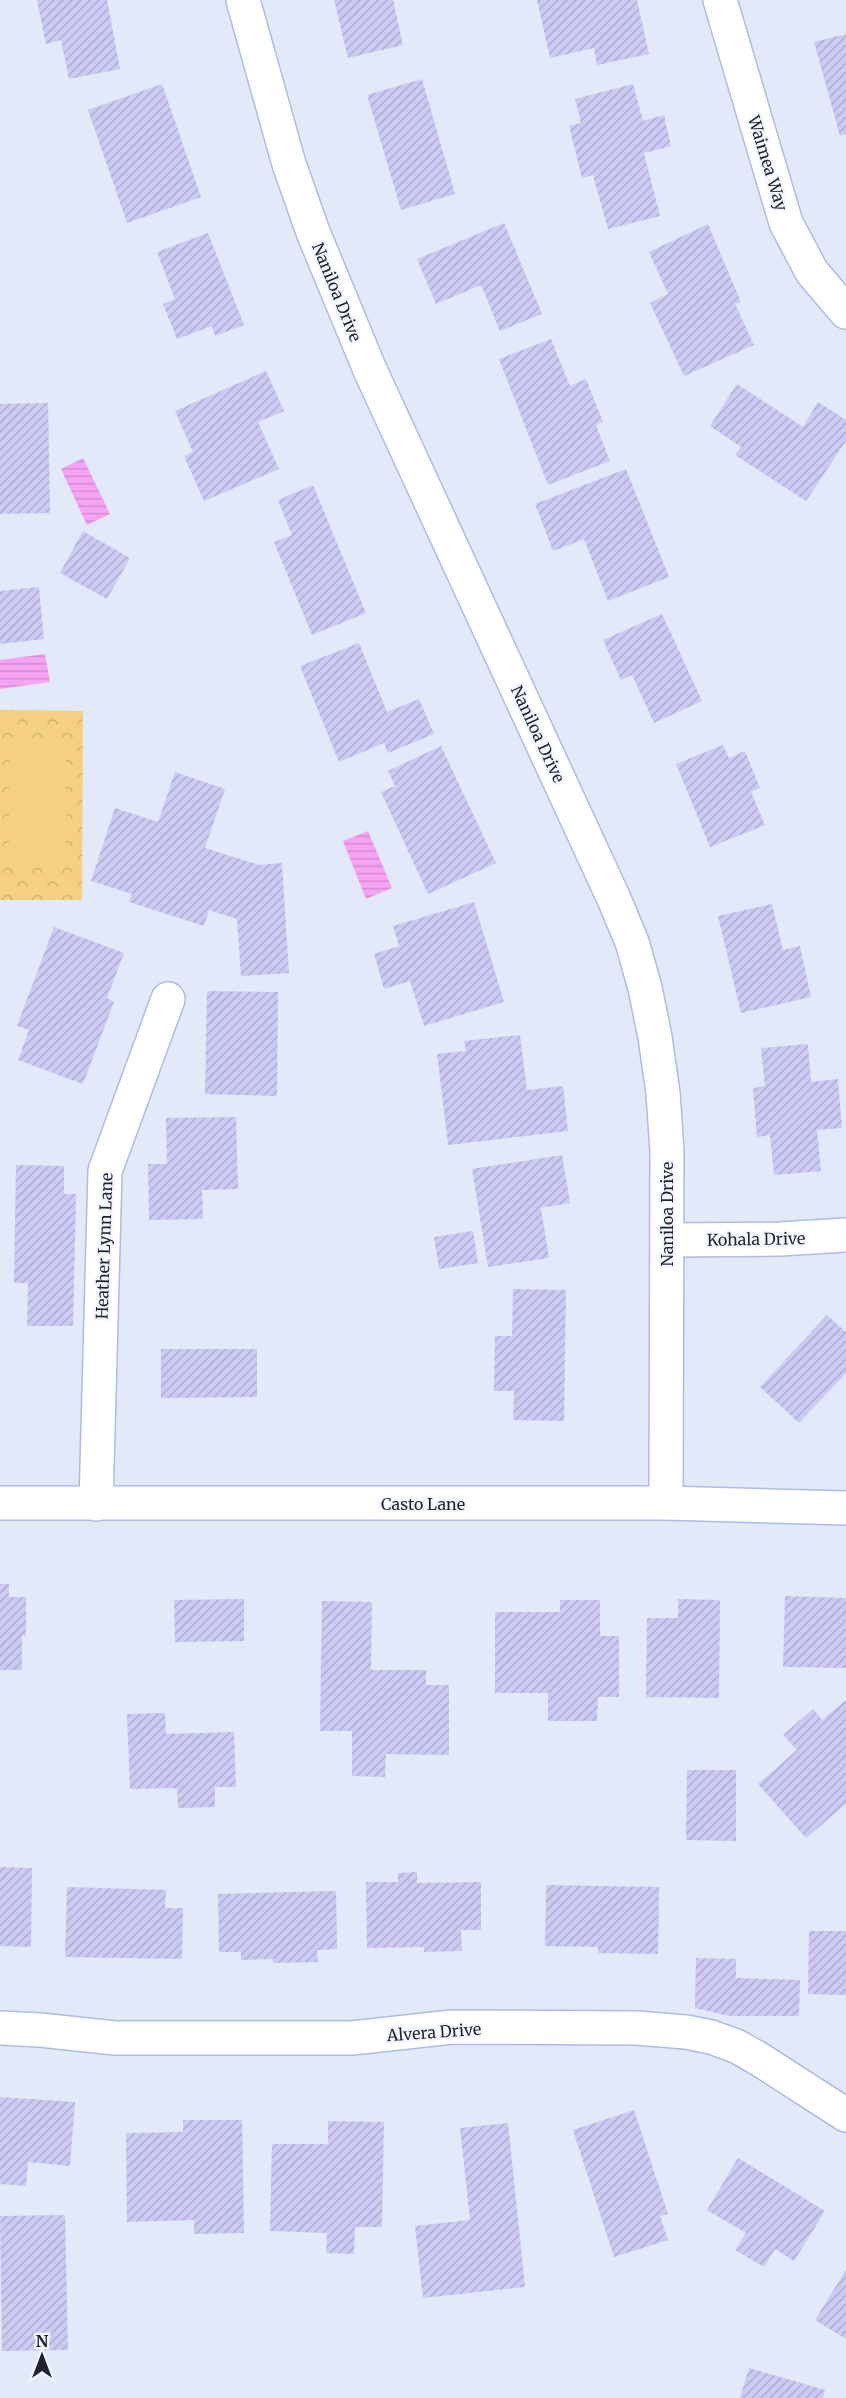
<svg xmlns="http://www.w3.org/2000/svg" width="846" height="2398" font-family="Merriweather,serif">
<defs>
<pattern id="park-crowns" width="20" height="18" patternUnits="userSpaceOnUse" patternTransform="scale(1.5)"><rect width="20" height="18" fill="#f3d180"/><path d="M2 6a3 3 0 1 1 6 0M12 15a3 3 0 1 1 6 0" fill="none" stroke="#d0b36f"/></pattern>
<pattern id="water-rules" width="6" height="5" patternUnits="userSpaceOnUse" patternTransform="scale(1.5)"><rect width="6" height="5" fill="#f6a3f4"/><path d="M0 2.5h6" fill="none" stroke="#d28cd2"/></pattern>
<pattern id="building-hatch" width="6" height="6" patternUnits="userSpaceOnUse" patternTransform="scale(1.5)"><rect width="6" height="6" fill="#cccaf3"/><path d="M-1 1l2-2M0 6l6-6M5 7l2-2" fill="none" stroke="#afadd1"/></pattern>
</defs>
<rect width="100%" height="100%" fill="#e2e9f8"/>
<!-- park -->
<path fill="url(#park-crowns)" d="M0 710 83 711 82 900H0Z"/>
<!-- garden -->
<rect fill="#f3d180" x="9" y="743" width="57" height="123"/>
<!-- water -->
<g fill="url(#water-rules)">
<path d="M83 458 110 514 87 525 61 469Z"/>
<path d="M45 654 50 682 0 689V660Z"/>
<path d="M368 831 392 888 366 899 343 841Z"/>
</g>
<!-- building -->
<g fill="url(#building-hatch)">
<path d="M37 0H107L120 69 69 79 61 40 46 44Z"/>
<path d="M334 0H393L403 45 348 58Z"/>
<path d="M537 0H637L649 54 597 65 594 48 550 58Z"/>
<path d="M846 34V134L840 136 814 42Z"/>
<path d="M422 79 455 194 401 210 367 95Z"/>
<path d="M162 84 201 197 127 223 88 110Z"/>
<path d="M633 84 643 121 664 115 671 146 644 153 660 216 608 229 593 175 582 178 569 126 581 123 575 99Z"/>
<path d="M504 223 542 314 500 331 481 285 436 304 417 259Z"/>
<path d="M708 224 741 302 735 304 754 345 684 376 650 303 668 294 649 252Z"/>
<path d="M208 233 244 325 215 336 212 326 177 339 163 304 175 299 157 252Z"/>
<path d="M551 339 570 386 586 379 603 422 596 425 610 461 548 485 499 359Z"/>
<path d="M266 371 284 411 258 422 279 469 204 501 184 456 193 452 175 411Z"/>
<path d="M737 384 803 427 818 402 846 420V441L806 501 735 455 741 447 710 426Z"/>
<path d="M48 403 50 513 0 514V404Z"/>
<path d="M626 469 669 577 608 601 584 539 553 551 535 504Z"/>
<path d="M313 485 366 613 312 635 274 542 292 535 278 500Z"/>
<path d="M83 531 130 558 107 599 60 573Z"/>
<path d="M39 587 44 639 0 644V591Z"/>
<path d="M662 614 702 701 654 723 632 675 621 680 603 640Z"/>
<path d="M359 643 387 712 419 699 434 734 388 753 384 743 339 762 300 666Z"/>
<path d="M723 745 729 758 745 751 760 788 751 792 765 825 710 847 676 764Z"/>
<path d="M441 746 496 863 428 894 381 792 395 786 388 771Z"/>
<path d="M175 772 225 789 205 848 259 865 282 863 289 973 241 976 237 919 209 910 204 926 129 902 132 894 91 881 115 808 158 822Z"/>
<path d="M474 902 504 1002 424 1026 410 981 384 989 374 954 399 946 393 926Z"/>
<path d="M772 904 783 950 800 946 811 997 741 1013 718 916Z"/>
<path d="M54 927 124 953 107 998 114 1002 83 1084 18 1060 29 1030 17 1026Z"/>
<path d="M207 991 278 992 277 1096 205 1094Z"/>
<path d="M520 1035 527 1090 563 1086 568 1131 448 1145 437 1054 466 1051 464 1041Z"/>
<path d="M808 1044 811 1082 838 1079 842 1128 817 1130 821 1171 774 1175 770 1135 757 1137 753 1088 765 1086 761 1048Z"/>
<path d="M236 1117 238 1189 202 1190 203 1219 149 1220 148 1164H167L166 1118Z"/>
<path d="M562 1155 570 1203 541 1208 549 1258 488 1267 472 1169Z"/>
<path d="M16 1165 64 1166V1194H76L73 1326H27L28 1283H14Z"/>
<path d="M473 1231 478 1263 439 1269 434 1237Z"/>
<path d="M513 1289 566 1290 564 1421 513 1420 514 1391H494L495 1336H512Z"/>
<path d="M827 1315 846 1332V1373L799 1423 760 1387Z"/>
<path d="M161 1349H257V1397L161 1398Z"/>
<path d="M0 1584H9V1597H26V1636L22 1635V1670H0Z"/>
<path d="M785 1596 846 1598V1668L783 1667Z"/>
<path d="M244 1599V1641L175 1642 174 1600Z"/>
<path d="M678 1599 720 1600 719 1698 646 1697 647 1618H678Z"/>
<path d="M560 1600H600V1636H619V1697H598L597 1721H548V1693H495V1612H560Z"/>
<path d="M322 1601 372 1602 371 1670H426V1685H449V1755L386 1754 385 1777 352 1776V1731H320Z"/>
<path d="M846 1700V1804L806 1838 758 1784 797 1750 783 1735 813 1709 822 1720Z"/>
<path d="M165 1713 166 1734 234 1732 236 1787H215V1807L178 1808 177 1788 130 1789 127 1714Z"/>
<path d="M687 1770H736V1841L686 1840Z"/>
<path d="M0 1867 32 1868 31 1947 0 1946Z"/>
<path d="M417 1872V1883L481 1882V1930H461L462 1951 424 1952V1947L367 1948 366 1882H398V1873Z"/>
<path d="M546 1885 659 1887 658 1954 598 1953V1947L545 1946Z"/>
<path d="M67 1887 166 1890 165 1908H183L182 1959 65 1957Z"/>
<path d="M336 1891 337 1949 317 1950 318 1962 273 1963V1959L241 1960V1952H219L218 1894Z"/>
<path d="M809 1931H846V1995L808 1994Z"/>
<path d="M696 1958 736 1959V1978L800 1980 799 2016H730L695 2008Z"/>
<path d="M0 2097 75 2102 70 2166 28 2162 26 2186 0 2184Z"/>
<path d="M634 2110 668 2214 660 2216 668 2240 614 2257 573 2130Z"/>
<path d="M183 2120H242L244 2233 194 2234V2220L127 2222 126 2133 183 2132Z"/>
<path d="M328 2121 384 2122 382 2227H355L354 2254 326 2253 327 2233 270 2231 272 2144H328Z"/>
<path d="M508 2123 525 2287 423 2298 415 2226 470 2220 460 2128Z"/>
<path d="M738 2158 825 2211 794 2261 775 2249 764 2267 735 2250 746 2233 707 2210Z"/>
<path d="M65 2215 68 2350 2 2351 0 2216Z"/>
<path d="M846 2270V2339L815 2320Z"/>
<path d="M749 2368 825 2390 823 2398H740Z"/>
</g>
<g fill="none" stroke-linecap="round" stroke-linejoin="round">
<!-- minor casing -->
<g stroke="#adbce0" stroke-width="36">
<g id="minor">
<path d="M243 0 289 164 313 232 370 370 614 899 632 942 645 988 655 1037 663 1093 667 1151 666 1503"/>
<path d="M720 0 786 223 812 272 846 312"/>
<path d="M667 1240 780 1239 846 1235"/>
<path d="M0 1503H666L846 1508"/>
<path d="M96 1504 105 1171 168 999"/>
<path d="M0 2028 40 2030 115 2038H352L452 2027 637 2028 686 2032 711 2037 736 2046 759 2059 846 2115"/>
</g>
</g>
<!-- minor -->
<use href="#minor" stroke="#fff" stroke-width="33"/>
</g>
<g text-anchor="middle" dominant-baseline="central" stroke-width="5" stroke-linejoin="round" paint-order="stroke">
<!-- street labels -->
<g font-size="16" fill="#1e2431" stroke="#f3f6fe">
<text transform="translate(768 163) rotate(73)">Waimea Way</text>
<text transform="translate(337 292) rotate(68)">Naniloa Drive</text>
<text transform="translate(538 734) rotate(65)">Naniloa Drive</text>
<text transform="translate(667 1214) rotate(-90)">Naniloa Drive</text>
<text transform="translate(756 1239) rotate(-1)">Kohala Drive</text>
<text transform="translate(104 1246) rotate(-88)">Heather Lynn Lane</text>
<text x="423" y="1504">Casto Lane</text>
<text transform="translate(434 2032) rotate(-4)">Alvera Drive</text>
</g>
</g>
<!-- north arrow -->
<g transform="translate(42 2356)" stroke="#f3f6fe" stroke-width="4.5" paint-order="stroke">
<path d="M0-4.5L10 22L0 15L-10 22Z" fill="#1e2431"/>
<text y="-9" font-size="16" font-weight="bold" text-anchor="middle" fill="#1e2431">N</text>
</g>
</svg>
